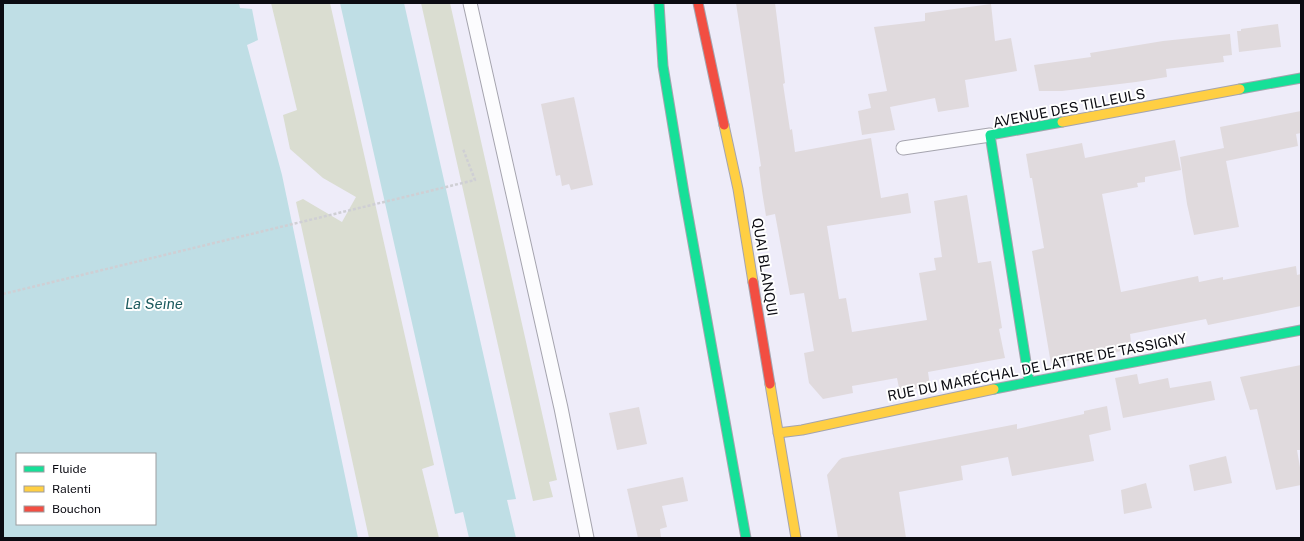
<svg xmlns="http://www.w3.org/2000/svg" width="1304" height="541" font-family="'Public Sans',sans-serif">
<rect width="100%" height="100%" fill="#eeecf9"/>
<!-- green -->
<g fill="#daddd1">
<path d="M271 3H330L434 465 422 469 439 538H369L296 202 303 199 342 222 356 197 323 178 290 149 283 115 297 110Z"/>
<path d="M421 3H450L557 480 549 482 553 497 533 501Z"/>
</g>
<!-- water -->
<g fill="#bfdee5" fill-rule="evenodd">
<path d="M3 3H239L240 8 252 9 258 40 247 45 282 175 358 538H3ZM17 454H155V524H17Z"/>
<path d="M340 3H404L516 499 507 500 516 538H469L463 512 455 514Z"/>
</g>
<!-- building -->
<g fill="#e0dadd">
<path d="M736 3H775L785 83 783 84 790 130 792 129 795 152 871 138 881 198 908 193 911 213 827 226 839 299 846 298 852 332 927 320 919 273 936 270 934 258 942 257 934 201 967 195 978 263 991 261 1002 328 999 329 1005 358 928 372 930 386 900 393 897 378 852 386 853 393 823 399 809 383 804 353 814 351 804 293 790 295 775 214 766 216 762 191 759 167 761 166Z"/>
<path d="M991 4 995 41 1011 38 1017 71 965 80 969 107 938 112 935 98 890 107 895 130 862 135 858 111 871 108 868 94 887 91 874 27 925 21V13Z"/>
<path d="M1278 24 1281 47 1239 52 1237 31H1241V29Z"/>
<path d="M1230 34 1232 55 1223 56 1224 62 1166 69 1167 77 1136 82 1062 91H1039L1034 65 1091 57 1090 53 1163 41Z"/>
<path d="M574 97 593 185 571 190 569 184 562 186 560 175 556 176 541 104Z"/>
<path d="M1301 111V133L1296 134 1298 146 1226 161 1239 227 1194 235 1187 204 1180 157 1224 148 1220 127Z"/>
<path d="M1175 140 1181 170 1145 177V182L1137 183 1138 187 1102 194 1121 292 1198 276 1199 282 1223 277V280L1296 266 1297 275 1301 274V306L1208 325 1206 319 1130 334 1132 349 1051 364 1032 251 1044 248 1032 178H1030L1026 154 1082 143 1085 158Z"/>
<path d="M1301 365V450H1297L1301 473V485L1276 490 1257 409 1250 410 1240 377Z"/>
<path d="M1137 374 1139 384 1168 378 1170 388 1211 381 1215 400 1123 418 1115 378Z"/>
<path d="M1107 406 1111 430 1089 435 1094 461 1012 476 1008 457 961 466 963 480 899 492 906 538H838L827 475 839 460 842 458 1017 424V429L1084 414V411Z"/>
<path d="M639 407 647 444 617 450 609 413Z"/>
<path d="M1226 456 1232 483 1194 491 1189 465Z"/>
<path d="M683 477 688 501 662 506 667 527 660 529 661 538H638L627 489Z"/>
<path d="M1146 483 1152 508 1124 514 1121 490Z"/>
</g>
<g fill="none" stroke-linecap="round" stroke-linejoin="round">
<!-- lane casing -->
<g stroke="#a5a4ae" stroke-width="15">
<g id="lane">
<path d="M470 3 561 408 587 538"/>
<path d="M903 148 990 135"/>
</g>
</g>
<!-- fast casing -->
<g stroke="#a5a4ae" stroke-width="11">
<g id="fast">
<path d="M659 3 663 66 684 193 746 538"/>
<path d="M1240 89 1301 78"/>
<path d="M1029 381 990 135 1062 122"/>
<path d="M994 389 1301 330"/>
</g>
</g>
<!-- slow casing -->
<g stroke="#a5a4ae" stroke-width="11">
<g id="slow">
<path d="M1062 122 1240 89"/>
<path d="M724 125 738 189 753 282"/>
<path d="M770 384 796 538"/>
<path d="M778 433 802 430 994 389"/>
</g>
</g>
<!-- jam casing -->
<g stroke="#a5a4ae" stroke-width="11">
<g id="jam">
<path d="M698 3 724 125"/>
<path d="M753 282 770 384"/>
</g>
</g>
<!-- path -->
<path stroke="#cfcfd4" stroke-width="2.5" stroke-dasharray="3 2" stroke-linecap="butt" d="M3 294 475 180 463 149"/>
<!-- lane -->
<use href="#lane" stroke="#fcfcfe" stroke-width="13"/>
<!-- fast -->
<use href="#fast" stroke="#16e098" stroke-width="9"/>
<!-- slow -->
<use href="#slow" stroke="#ffcf43" stroke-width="9"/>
<!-- jam -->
<use href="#jam" stroke="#f24e42" stroke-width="9"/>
</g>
<g text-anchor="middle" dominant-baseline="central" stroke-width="4" stroke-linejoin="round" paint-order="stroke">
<!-- street labels -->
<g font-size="14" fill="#0b0b12" stroke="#fff">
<text transform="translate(1069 108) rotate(-11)">AVENUE DES TILLEULS</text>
<text transform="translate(765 267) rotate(81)">QUAI BLANQUI</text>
<text transform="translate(1037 367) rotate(-11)">RUE DU MARÉCHAL DE LATTRE DE TASSIGNY</text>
</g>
<!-- water labels -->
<g font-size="15" font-style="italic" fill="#1e5b5f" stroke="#fff">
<text x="154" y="303">La Seine</text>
</g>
</g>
<!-- border -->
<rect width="1304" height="541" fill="none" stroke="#0b0b12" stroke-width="8"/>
<!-- legend -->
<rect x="16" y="453" width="140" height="72" fill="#ffffff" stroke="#9d9da0"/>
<rect x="24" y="466" width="20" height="6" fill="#16e098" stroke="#9d9da0"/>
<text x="52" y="473" font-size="12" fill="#0b0b12">Fluide</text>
<rect x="24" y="486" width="20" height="6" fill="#ffcf43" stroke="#9d9da0"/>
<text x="52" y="493" font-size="12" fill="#0b0b12">Ralenti</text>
<rect x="24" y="506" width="20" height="6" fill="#f24e42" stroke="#9d9da0"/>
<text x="52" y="513" font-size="12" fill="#0b0b12">Bouchon</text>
</svg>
